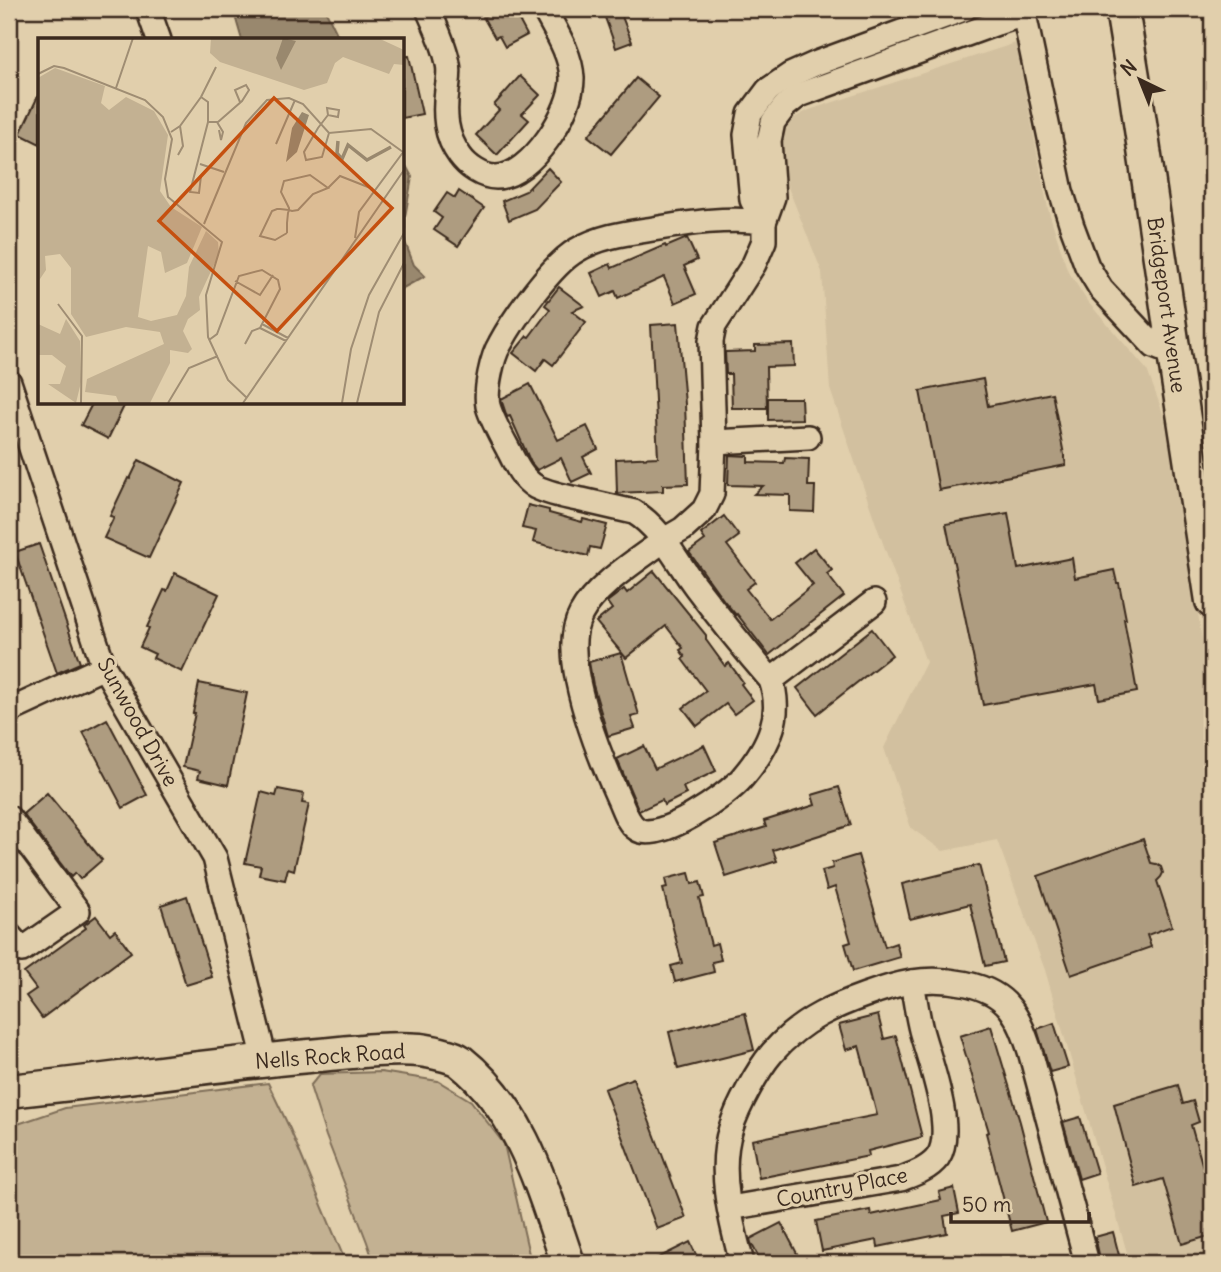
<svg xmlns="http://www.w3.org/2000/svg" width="1221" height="1272" font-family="Delius,sans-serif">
<rect width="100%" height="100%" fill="#e1cfac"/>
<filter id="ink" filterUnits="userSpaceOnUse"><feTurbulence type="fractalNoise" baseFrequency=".0143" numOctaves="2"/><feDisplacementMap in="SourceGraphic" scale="14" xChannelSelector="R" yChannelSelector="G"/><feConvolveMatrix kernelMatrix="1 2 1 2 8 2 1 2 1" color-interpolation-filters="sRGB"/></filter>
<g filter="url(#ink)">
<!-- built -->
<path fill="#d2c09f" d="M1016 43 1048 209 1067 269 1087 301 1147 370 1164 416 1189 553 1212 707V1263H1130L1045 970 997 840 943 851 911 828 884 748 926 662 876 524 830 389 822 272 783 175 780 153 784 133 792 119 809 110Z"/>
<!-- green -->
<g fill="#c3b192" stroke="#7f6e58" stroke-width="2">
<path d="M381 1072 438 1081 471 1101 504 1144 531 1263H374L367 1242 326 1136 310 1086 320 1074Z"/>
<path d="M268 1083 290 1129 346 1263H9V1127L65 1108Z"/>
</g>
<!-- water -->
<g fill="#99886e" stroke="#73624e" stroke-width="2">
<path d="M233 9H325L340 40H242Z"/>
<path d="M403 160 412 177 405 217V242L414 265 425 276 403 288Z"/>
</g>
<!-- building -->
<g fill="#ae9c80" stroke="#3b2a1e" stroke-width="2">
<path d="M484 9H513L527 35 505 47 499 36 495 38 483 17 487 15Z"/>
<path d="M602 9H619L632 42 616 48Z"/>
<path d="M402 56H409L422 114 402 118Z"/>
<path d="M520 76 540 95 522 114 529 120 497 155 476 135 499 110 494 105Z"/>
<path d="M636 78 659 97 611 154 588 136Z"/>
<path d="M40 92V144L20 134Z"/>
<path d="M548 168 561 182 535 209 509 220 502 201 526 191Z"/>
<path d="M459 191 484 208 458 246 434 230 442 218 434 212 447 193 455 198Z"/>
<path d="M687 238 697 260 684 266 696 294 675 303 664 277 618 298 615 291 602 297 591 273 610 264 612 268 665 245 666 247Z"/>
<path d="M559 287 584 306 572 311 586 322 553 365 545 359 536 371 513 353 527 336 529 337 550 309 545 305Z"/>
<path d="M678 323 685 404 688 484 663 485V491L617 493 616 459 658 457 651 325Z"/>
<path d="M793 344 794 366 766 367 767 408H732L731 374H726L725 352 755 351V345Z"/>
<path d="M983 379 988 406 1052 393 1066 465 939 490 920 391Z"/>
<path d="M530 384 558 440 587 426 598 449 583 457 591 473 572 482 561 458 537 470 531 463 510 416 507 417 501 399Z"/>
<path d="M768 398H801L802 419 768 420Z"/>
<path d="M93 402H126L108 439 81 425Z"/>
<path d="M729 455 748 456V462L784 463 785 458 809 459 808 486H815L814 512 790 511V495L754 494 763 486 728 485Z"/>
<path d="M139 460 184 483 149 558 104 538 114 517 110 516 128 478 130 479Z"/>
<path d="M528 505 549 510V513L582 522 583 519 607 525 600 549 590 547 588 556 533 542 536 531 522 528Z"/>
<path d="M1008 513 1018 569 1072 558 1075 578 1114 570 1117 583H1119L1126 619H1124L1137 692 1099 699 1096 684 983 705 946 524Z"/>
<path d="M724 516 739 536 727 545 755 582 746 589 770 619 813 585 795 563 814 548 832 570 827 574 844 596 769 655 737 614 736 615 725 602 689 552 705 540 701 534Z"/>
<path d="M39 544 80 663 57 673 15 552Z"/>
<path d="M654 571 706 635V640L725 666 729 663 743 682 741 684 753 700 734 714 726 704 697 726 683 708 706 691 682 659 685 657 680 650 683 648 666 626 626 658 596 622 612 609 607 602 624 589 627 593Z"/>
<path d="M175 573 219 594 182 672 153 658 155 654 140 647 149 628 147 627 164 590 167 591Z"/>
<path d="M872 629 892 655 817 714 797 688Z"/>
<path d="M621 653 639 715 631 717 635 728 608 736 593 685 589 662Z"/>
<path d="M199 683 247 693 228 785 198 778 200 771 183 767 195 713H193Z"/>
<path d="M107 719 147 795 123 808 83 732Z"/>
<path d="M704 745 716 771 683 787 686 794 664 805 662 800 639 811 617 759 644 746 655 769Z"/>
<path d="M839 787 851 825 773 850 777 861 726 877 715 843 766 827 764 821 815 805 812 795Z"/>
<path d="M278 789 304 794 302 803 309 804 294 870 288 868 285 880 259 875 261 866 245 863 261 792 276 796Z"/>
<path d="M47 793 102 860 80 879 75 873 71 877 23 814Z"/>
<path d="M1143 839 1151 863 1156 864 1161 867 1163 873 1161 877 1157 881 1172 926 1147 935 1151 947 1071 975 1038 876Z"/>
<path d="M858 855 885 947 896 943 900 957 853 971 845 944 851 942 835 887 827 890 822 871 833 868 832 863Z"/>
<path d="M979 865 1004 962 985 966 970 904 910 919 902 884Z"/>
<path d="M689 873 692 884 700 882 704 897 699 898 711 945 717 943 721 960 712 962 714 972 675 982 671 966 682 963 663 889 667 888 665 879Z"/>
<path d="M187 896 212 977 186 985 161 905Z"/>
<path d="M96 916 110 934 115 930 131 952 42 1018 26 996 36 989 24 973 86 928 84 925Z"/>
<path d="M745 1013 754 1050 678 1069 669 1032Z"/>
<path d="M878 1015 884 1039 896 1036 922 1137 868 1151 869 1156 759 1178 752 1140 877 1115 859 1046 846 1050 839 1025Z"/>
<path d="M1054 1023 1068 1067 1050 1072 1037 1029Z"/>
<path d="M991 1026 1020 1122 1046 1222 1012 1231 986 1133 989 1132 960 1036Z"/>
<path d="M633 1078 686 1218 657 1229 604 1089Z"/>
<path d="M1178 1085 1183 1104 1193 1101 1199 1122 1191 1125 1210 1192 1212 1191V1235L1182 1244 1163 1179 1136 1187 1114 1104Z"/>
<path d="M1080 1117 1097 1173 1079 1179 1063 1122Z"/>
<path d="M954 1188 959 1213 944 1216 947 1233 878 1247 877 1240 822 1251 816 1221 870 1210 871 1215 941 1200 939 1192Z"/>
<path d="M781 1223 802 1263H762L751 1243 750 1239Z"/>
<path d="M1113 1232 1121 1263H1101L1095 1237Z"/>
<path d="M690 1242 700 1263H648Z"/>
</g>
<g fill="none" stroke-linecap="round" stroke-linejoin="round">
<!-- street casing -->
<g stroke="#3b2a1e" stroke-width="28">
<g id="street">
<path d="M148 9 159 40"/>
<path d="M428 9C435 26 445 45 448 64 450 72 448 82 447 90 444 114 445 136 460 156 467 166 482 177 496 177 531 177 573 110 572 78 571 54 555 30 544 9"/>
<path d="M1023 9 1061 191 1072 226 1087 266 1101 289 1154 346 1174 354"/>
<path d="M764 222 773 197 769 141 773 122 785 106 799 95 997 23 1024 14"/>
<path d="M764 222 752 200 746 135 750 114 768 90 790 75 817 63 964 9"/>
<path d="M9 382 104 667 215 858 265 1060"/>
<path d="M714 442 808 437"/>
<path d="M664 540C638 560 596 585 581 614 572 630 573 653 576 671 583 714 600 757 618 797 623 807 627 823 637 829 658 844 728 795 742 778 754 764 767 745 772 728 777 713 776 695 771 680 745 650 720 619 696 587 676 561 662 529 634 512 616 508 599 504 582 500 567 497 550 494 536 487 522 479 515 463 508 449 501 436 492 420 488 406 485 390 492 357 500 344 514 318 552 264 577 250 600 236 627 233 653 229 689 223 728 217 764 222V241L754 264 714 326 711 341 714 442 712 494 704 510 683 529 664 540"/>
<path d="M771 680 874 602"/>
<path d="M9 711 104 667"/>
<path d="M9 818 78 911 22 950 9 935"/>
<path d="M730 1208 901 1179C914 1174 929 1169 938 1157 956 1130 929 1060 921 1030 917 1014 915 998 912 982"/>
<path d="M742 1263C731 1222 717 1170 731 1128 737 1108 758 1069 772 1053 785 1038 804 1023 821 1014 843 1002 887 986 911 982 942 977 990 982 1010 1008 1020 1021 1025 1036 1030 1051L1087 1263"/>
</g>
</g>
<!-- secondary casing -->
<g stroke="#3b2a1e" stroke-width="37">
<g id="secondary">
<path d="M1122 9 1136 95 1174 354 1212 601"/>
<path d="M9 1091C109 1081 208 1065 309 1056 343 1053 386 1047 420 1050 429 1051 453 1056 460 1061 523 1111 543 1191 568 1263"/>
</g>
</g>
<!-- street -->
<use href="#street" stroke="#e1cfac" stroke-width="23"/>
<!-- secondary -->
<use href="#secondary" stroke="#e1cfac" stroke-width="32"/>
</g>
</g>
<g text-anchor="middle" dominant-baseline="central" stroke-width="6" stroke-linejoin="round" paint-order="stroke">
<!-- street labels -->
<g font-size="21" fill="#3b2a1e" stroke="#e1cfac">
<text transform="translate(1167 305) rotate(82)">Bridgeport Avenue</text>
<text transform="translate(138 722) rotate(61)">Sunwood Drive</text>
<text transform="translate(330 1056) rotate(-4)">Nells Rock Road</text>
<text transform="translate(842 1187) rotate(-11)">Country Place</text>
</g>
</g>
<!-- overview -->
<g transform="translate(38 38)">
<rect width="366" height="366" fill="#e1cfac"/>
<path d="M173 0H340L366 12V27L356 26 351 36 305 19 297 25 289 45 266 52 182 24 172 15ZM17 30 67 48 63 65 71 72 88 59 116 73 130 97 122 153 133 169 164 189 149 225 127 235 123 214 110 208 100 279 113 283 139 277 148 258 151 229 168 193 180 204 181 216 161 259 162 272 150 281 145 293 154 311 150 315 132 312V325L112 365H81L78 358 47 354 49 341 126 306 122 294 88 289 48 299 33 276V230L22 216 7 218 8 232 0 244V40ZM28 281 42 303 43 344 38 365 10 346H22L28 328 14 317H0V286L22 296Z" fill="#c3b192"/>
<path d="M245 0 258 3 243 32 238 20ZM264 74 271 77 259 114 248 124 254 90Z" fill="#99886e"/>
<path fill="none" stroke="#99886e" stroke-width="3.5" d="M300 103 299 115 304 121 310 107 329 122 353 109"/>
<path fill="none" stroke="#9f8d73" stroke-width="2" d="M0 36 16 28 26 30 107 62 125 79 134 101 127 141 130 159 184 204 168 257 170 299 190 342 209 360M78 50 95 0M290 77 289 70 301 72 300 79 290 77 280 90 266 114 268 122 284 119 291 95M170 84H180L204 63 211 52 208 47 197 52 202 64M179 84 185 94 183 102 181 92M133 94 142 88 163 59 178 29M238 106 257 62M140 117 145 108 142 88M162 126 186 134M163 138 161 155 152 154 170 84V64L163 59M290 150 302 138 335 151M166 186 208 85 229 62 251 60 265 66 291 95 333 91 365 114M249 195 237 202 222 198 234 173 239 171H242L251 172 254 173 260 172 275 156 290 150 272 137 246 143 243 154 251 170V172L250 175 249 185V195M317 200 321 174 366 113M197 243 222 257 235 237M20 266 44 298 43 365M224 286 250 300M222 290 248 303M171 302 179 296 201 238 224 232 240 242 242 251 222 290 214 293 207 306M130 365 151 330 180 318M205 365 366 132M304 365 313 311 331 257 366 195M319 365 341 274 366 225"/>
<path fill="#c55010" fill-opacity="0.15" stroke="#c55010" stroke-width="3.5" d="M236 60 354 170 239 293 121 183Z"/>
<rect width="366" height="366" fill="none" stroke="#3b2a1e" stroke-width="3.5"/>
</g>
<!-- margin -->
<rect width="1221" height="1272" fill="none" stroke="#e1cfac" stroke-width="35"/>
<rect x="18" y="18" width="1186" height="1237" fill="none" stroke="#3b2a1e" stroke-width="2.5" filter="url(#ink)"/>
<!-- north arrow -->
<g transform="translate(1140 80) rotate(317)" stroke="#e1cfac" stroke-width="5" paint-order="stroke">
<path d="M0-5L12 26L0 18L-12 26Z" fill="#3b2a1e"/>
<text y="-10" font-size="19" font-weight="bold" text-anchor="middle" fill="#3b2a1e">N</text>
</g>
<!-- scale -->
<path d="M951 1212v10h138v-10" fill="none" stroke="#3b2a1e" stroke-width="3.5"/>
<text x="962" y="1212" font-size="21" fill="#3b2a1e" stroke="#e1cfac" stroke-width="5" paint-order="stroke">50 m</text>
</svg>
